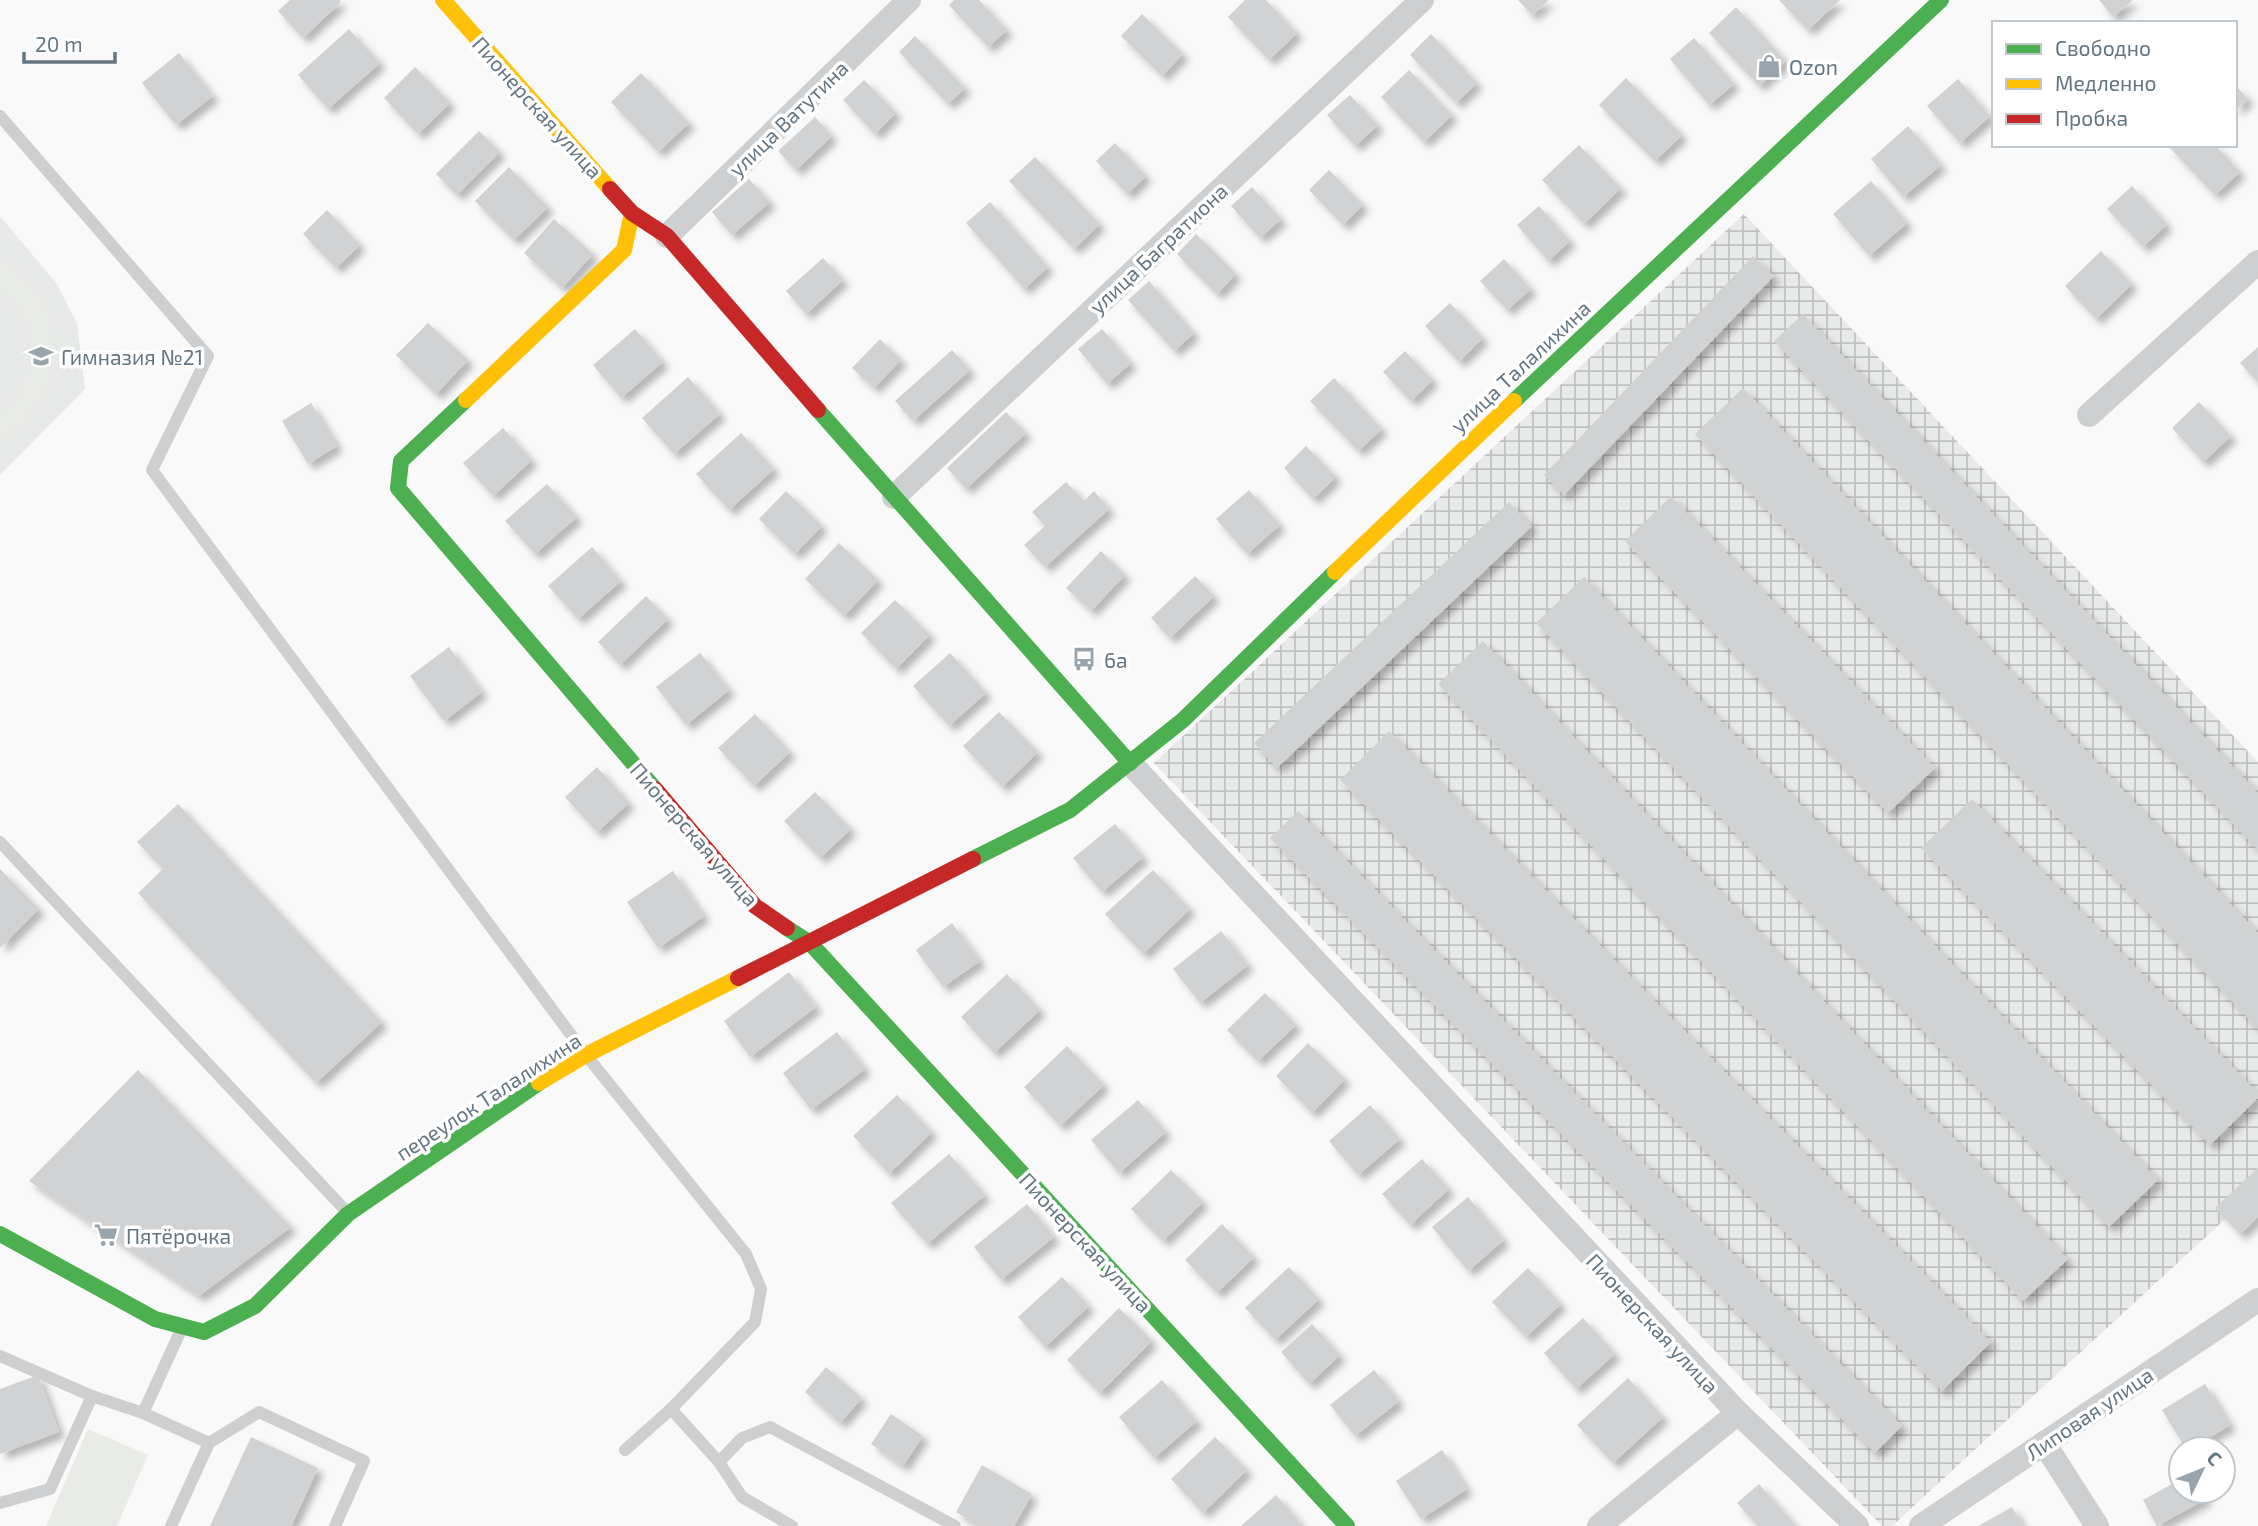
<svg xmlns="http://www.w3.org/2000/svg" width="2258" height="1526" font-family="'Exo 2',sans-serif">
<defs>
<pattern id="industrial-grid" width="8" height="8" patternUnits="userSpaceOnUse" patternTransform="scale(1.75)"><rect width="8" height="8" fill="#e8e9e9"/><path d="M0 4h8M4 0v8" fill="none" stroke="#c0c1c2"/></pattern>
<filter id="shadow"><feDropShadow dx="6" dy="6" stdDeviation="3.5" flood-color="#0004"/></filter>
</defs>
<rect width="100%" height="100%" fill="#f9f9f9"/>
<!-- built -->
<path fill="#e8e9e9" d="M0 216 56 283 77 323 85 389 0 475Z"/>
<!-- industrial -->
<path fill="url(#industrial-grid)" d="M1744 214 2258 762V1189L1892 1526H1882L1154 763Z"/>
<!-- park -->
<g fill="#e8ebe6">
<path d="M0 254C13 268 29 282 40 298 74 348 49 413 0 441V412C25 392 39 352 24 322 19 310 9 301 0 291Z"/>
<path d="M88 1429 148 1455 117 1526H46Z"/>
</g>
<!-- building -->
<g fill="#d0d2d3" filter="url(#shadow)">
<path d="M290 0H339L341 2 303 38 278 11Z"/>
<path d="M954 0H979L1007 30 988 47 949 5Z"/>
<path d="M1245 0H1266L1297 33 1269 60 1228 17Z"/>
<path d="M1518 0H1549L1532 15Z"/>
<path d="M1779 0H1840L1808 30Z"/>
<path d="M2099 0H2133L2113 17Z"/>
<path d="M1736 7 1786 61 1759 86 1709 33Z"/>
<path d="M1142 14 1183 54 1162 76 1121 36Z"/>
<path d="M349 29 380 63 328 109 298 75Z"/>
<path d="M1431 34 1477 83 1456 103 1410 55Z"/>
<path d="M915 36 965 88 948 104 899 52Z"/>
<path d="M1694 38 1734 84 1709 105 1670 59Z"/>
<path d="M179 53 213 96 176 125 142 83Z"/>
<path d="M415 67 450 103 418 134 384 98Z"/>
<path d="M1409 70 1452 115 1424 142 1381 97Z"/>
<path d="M641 73 689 123 658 152 611 102Z"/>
<path d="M1626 78 1682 135 1655 161 1599 105Z"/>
<path d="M1958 79 1990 116 1960 143 1927 106Z"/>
<path d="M864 80 896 113 875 134 843 100Z"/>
<path d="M2235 85 2248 99 2235 111Z"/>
<path d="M1350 95 1378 125 1355 146 1327 115Z"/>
<path d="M815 117 832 136 796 170 778 151Z"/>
<path d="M1908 126 1941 165 1903 197 1871 159Z"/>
<path d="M479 131 500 152 457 195 436 174Z"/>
<path d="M1115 143 1146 176 1127 194 1096 161Z"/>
<path d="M1579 145 1621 188 1584 224 1542 180Z"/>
<path d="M2173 145H2215L2240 172 2215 195 2170 148Z"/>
<path d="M1035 157 1100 224 1074 249 1009 181Z"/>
<path d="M509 167 548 207 514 240 475 201Z"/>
<path d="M1329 170 1363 205 1343 225 1309 190Z"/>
<path d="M749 179 770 202 732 235 712 212Z"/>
<path d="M1871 181 1907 223 1869 256 1833 214Z"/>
<path d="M2132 186 2167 224 2143 247 2107 209Z"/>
<path d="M1252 187 1281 219 1260 238 1231 206Z"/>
<path d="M990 202 1048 267 1024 289 966 223Z"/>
<path d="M1539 206 1570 241 1548 261 1517 225Z"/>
<path d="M327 210 360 245 336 268 303 234Z"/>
<path d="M554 219 593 254 562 288 524 253Z"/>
<path d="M1196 234 1236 274 1217 294 1177 254Z"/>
<path d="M2101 251 2132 284 2096 319 2065 286Z"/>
<path d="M1753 256 1774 276 1564 495 1544 475Z"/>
<path d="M823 258 843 280 806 314 786 291Z"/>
<path d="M1504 259 1531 289 1507 310 1480 281Z"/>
<path d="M1149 281 1194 333 1174 351 1128 300Z"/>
<path d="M1450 303 1483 338 1459 362 1425 326Z"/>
<path d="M1803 314 2258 793V850L1774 341Z"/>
<path d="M428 323 468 360 436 394 396 355Z"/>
<path d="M635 329 663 362 621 398 593 365Z"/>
<path d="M1102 329 1131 363 1107 384 1078 349Z"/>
<path d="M880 339 901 360 874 388 852 368Z"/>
<path d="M2258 347V382L2240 363Z"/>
<path d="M952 350 970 370 913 421 895 401Z"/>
<path d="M1405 351 1433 380 1411 401 1383 372Z"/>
<path d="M688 377 720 414 674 454 642 418Z"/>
<path d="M1334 378 1382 429 1358 451 1310 401Z"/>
<path d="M1743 388 2258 933V1029L1695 434Z"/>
<path d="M2199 402 2231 436 2203 462 2172 428Z"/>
<path d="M311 403 337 446 308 464 282 421Z"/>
<path d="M1006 412 1026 433 966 489 947 468Z"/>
<path d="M503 428 532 460 493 496 463 463Z"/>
<path d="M741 433 774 469 729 510 696 474Z"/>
<path d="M1306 446 1336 477 1313 499 1284 468Z"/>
<path d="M1066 482 1084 501 1094 491 1109 509 1045 567 1024 545 1045 526 1032 512Z"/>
<path d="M547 484 577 517 535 554 505 521Z"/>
<path d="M1249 490 1280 525 1247 554 1216 519Z"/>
<path d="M786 491 822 526 795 554 759 519Z"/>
<path d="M1671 496 1935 768 1888 813 1625 541Z"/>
<path d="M1509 502 1532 526 1277 768 1254 743Z"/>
<path d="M839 543 878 580 844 616 805 579Z"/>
<path d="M592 547 621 581 578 619 548 586Z"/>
<path d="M1101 551 1125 575 1091 611 1066 588Z"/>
<path d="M1195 576 1214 596 1170 638 1151 618Z"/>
<path d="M1584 577 2158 1180 2109 1227 1536 623Z"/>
<path d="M646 596 668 619 620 665 598 642Z"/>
<path d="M895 600 930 635 896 669 861 633Z"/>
<path d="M1483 641 2068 1259 2023 1301 1438 684Z"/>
<path d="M449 647 482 692 444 721 410 676Z"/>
<path d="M700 653 729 690 686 725 656 687Z"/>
<path d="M950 653 986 693 949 726 913 686Z"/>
<path d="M999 712 1038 752 1002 787 963 746Z"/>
<path d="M755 714 790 752 754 786 718 748Z"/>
<path d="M1389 731 1991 1342 1942 1391 1340 780Z"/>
<path d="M597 767 629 803 597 832 565 797Z"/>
<path d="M815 792 851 829 820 858 784 821Z"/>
<path d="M1972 799 2258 1093V1098L2210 1145 1921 848Z"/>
<path d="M178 804 382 1022 316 1083 138 893 163 869 137 842Z"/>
<path d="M1298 811 1902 1426 1875 1453 1270 838Z"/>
<path d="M1115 824 1143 857 1102 892 1073 858Z"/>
<path d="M0 869 39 909 0 948Z"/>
<path d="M1153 870 1190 909 1143 954 1105 914Z"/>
<path d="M673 871 704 916 658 948 627 902Z"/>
<path d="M952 923 980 961 943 987 916 950Z"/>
<path d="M1221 931 1248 965 1200 1003 1173 969Z"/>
<path d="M789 972 816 1007 750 1057 724 1021Z"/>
<path d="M1007 974 1040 1010 994 1053 961 1017Z"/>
<path d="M1265 993 1296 1025 1258 1061 1227 1030Z"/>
<path d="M837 1032 865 1069 811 1110 783 1073Z"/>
<path d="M1308 1043 1345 1079 1312 1113 1276 1076Z"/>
<path d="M1067 1046 1104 1085 1060 1126 1024 1087Z"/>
<path d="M138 1070 291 1227 199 1296 29 1181Z"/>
<path d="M897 1095 932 1132 889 1174 853 1136Z"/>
<path d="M1138 1100 1166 1132 1119 1173 1091 1140Z"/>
<path d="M1370 1105 1400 1139 1358 1175 1329 1141Z"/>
<path d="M949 1154 985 1195 927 1244 891 1203Z"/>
<path d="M1422 1159 1449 1189 1410 1225 1382 1194Z"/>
<path d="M2258 1168V1217L2240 1234 2215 1208Z"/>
<path d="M1171 1170 1203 1202 1163 1241 1131 1209Z"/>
<path d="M1468 1197 1504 1240 1468 1271 1432 1227Z"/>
<path d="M1027 1204 1054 1237 1001 1280 974 1247Z"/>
<path d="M1222 1224 1254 1257 1217 1293 1185 1260Z"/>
<path d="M1289 1267 1319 1299 1275 1340 1245 1308Z"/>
<path d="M1528 1268 1561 1304 1526 1337 1492 1302Z"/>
<path d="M1062 1277 1089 1306 1045 1347 1018 1317Z"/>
<path d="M1119 1308 1152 1341 1100 1393 1067 1360Z"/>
<path d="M1583 1318 1615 1354 1576 1389 1544 1353Z"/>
<path d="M1312 1324 1340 1355 1309 1384 1281 1352Z"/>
<path d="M826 1367 862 1398 840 1423 805 1392Z"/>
<path d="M1374 1370 1399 1401 1355 1436 1330 1405Z"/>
<path d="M38 1375 59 1432 0 1454V1389Z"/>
<path d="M1628 1378 1663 1417 1613 1463 1577 1425Z"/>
<path d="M1162 1380 1197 1421 1154 1458 1119 1417Z"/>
<path d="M2205 1384 2230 1425 2191 1449H2186L2162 1410Z"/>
<path d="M891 1414 923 1436 903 1466 871 1444Z"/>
<path d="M251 1437 318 1468 291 1526H210Z"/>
<path d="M1215 1437 1247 1470 1203 1513 1171 1479Z"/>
<path d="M1442 1450 1467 1489 1421 1519 1396 1481Z"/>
<path d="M982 1465 1032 1494 1014 1526H980L956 1512Z"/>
<path d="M2181 1479V1491H2202L2206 1499 2157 1526 2143 1500Z"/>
<path d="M1759 1484 1796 1526H1758L1737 1503Z"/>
<path d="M1276 1495 1301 1524 1299 1526H1241Z"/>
<path d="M2012 1507 2023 1526H1978Z"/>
</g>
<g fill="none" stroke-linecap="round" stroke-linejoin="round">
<!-- lane -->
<g stroke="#cecfd0" stroke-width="12">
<path d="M0 116 208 356 152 470 586 1055 746 1254 761 1289 755 1322 671 1409 625 1450"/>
<path d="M0 842 346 1211"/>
<path d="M181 1330 143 1413 209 1443"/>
<path d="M0 1356 92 1396"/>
<path d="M671 1409 719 1462"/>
<path d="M0 1503 50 1489 92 1396 143 1413"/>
<path d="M171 1526 209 1443 259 1412 364 1461 335 1526"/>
<path d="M792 1526 742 1497 719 1462 742 1438 770 1427 955 1526"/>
</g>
<!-- street -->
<g stroke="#cecfd0" stroke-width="24">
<path d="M667 236 909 0"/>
<path d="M2089 415 2258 262"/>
<path d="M894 497 1422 0"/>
<path d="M1130 763 1738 1413 1857 1526"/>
<path d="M2044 1443 2097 1526"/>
<path d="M1599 1526 1738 1413"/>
<path d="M1921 1526 2258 1300"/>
</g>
<!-- fast -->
<g stroke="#4caf50" stroke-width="16">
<path d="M466 400 401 461 398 488 655 789"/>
<path d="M1514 401 1941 0"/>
<path d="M818 410 1130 763"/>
<path d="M973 859 1070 810 1183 720 1335 572"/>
<path d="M787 928 810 943 1347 1526"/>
<path d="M0 1234 155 1319 204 1332 255 1306 348 1214 539 1083"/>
</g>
<!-- slow -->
<g stroke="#ffc107" stroke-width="16">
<path d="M443 0 610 189"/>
<path d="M466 400 624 250 632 213"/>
<path d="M1335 572 1514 401"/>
<path d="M539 1083 586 1055 738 978"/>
</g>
<!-- jam -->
<g stroke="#c62828" stroke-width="16">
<path d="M610 189 632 213 667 236 818 410"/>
<path d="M655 789 755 906 787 928"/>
<path d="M738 978 973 859"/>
</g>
</g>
<!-- icons -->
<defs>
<g id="shop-bare" transform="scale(1.89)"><path d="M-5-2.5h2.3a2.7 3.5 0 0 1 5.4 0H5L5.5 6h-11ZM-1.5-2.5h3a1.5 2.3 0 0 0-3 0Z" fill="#99a4ac" stroke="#fff" stroke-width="2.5" paint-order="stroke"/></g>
<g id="school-bare" transform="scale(1.89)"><path d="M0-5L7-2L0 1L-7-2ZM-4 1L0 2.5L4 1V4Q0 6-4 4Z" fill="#99a4ac" stroke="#fff" stroke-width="2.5" paint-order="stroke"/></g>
<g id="bus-bare" transform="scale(1.89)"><path d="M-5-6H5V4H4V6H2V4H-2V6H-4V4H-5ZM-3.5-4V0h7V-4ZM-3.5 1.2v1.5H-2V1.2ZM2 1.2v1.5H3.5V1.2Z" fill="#99a4ac" stroke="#fff" stroke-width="2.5" paint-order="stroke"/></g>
<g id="supermarket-bare" transform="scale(1.89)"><path d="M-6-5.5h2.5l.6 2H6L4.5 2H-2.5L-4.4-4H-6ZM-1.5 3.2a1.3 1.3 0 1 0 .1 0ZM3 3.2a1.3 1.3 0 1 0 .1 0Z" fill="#99a4ac" stroke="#fff" stroke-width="2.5" paint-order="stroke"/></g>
</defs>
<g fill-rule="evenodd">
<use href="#shop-bare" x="1769" y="66"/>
<use href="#school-bare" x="41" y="356"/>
<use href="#bus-bare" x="1084" y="659"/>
<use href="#supermarket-bare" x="106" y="1235"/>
</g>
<g text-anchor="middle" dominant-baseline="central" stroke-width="7" stroke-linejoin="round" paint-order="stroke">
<!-- poi labels -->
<g font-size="21" fill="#657683" stroke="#fff" text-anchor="start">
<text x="1789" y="66">Ozon</text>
<text x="61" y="356">Гимназия №21</text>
<text x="1104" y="659">6а</text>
<text x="126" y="1235">Пятёрочка</text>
</g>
<!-- street labels -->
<g font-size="21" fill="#657683" stroke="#fff">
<text transform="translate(538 107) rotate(48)">Пионерская улица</text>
<text transform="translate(788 118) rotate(-44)">улица Ватутина</text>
<text transform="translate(1158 248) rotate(-43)">улица Багратиона</text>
<text transform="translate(1520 366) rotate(-43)">улица Талалихина</text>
<text transform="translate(695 834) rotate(49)">Пионерская улица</text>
<text transform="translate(488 1096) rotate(-33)">переулок Талалихина</text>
<text transform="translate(1086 1242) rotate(47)">Пионерская улица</text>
<text transform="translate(1653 1323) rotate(47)">Пионерская улица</text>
<text transform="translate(2089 1413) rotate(-34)">Липовая улица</text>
</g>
</g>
<!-- legend -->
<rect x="1992" y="21" width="245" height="126" fill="#ffffff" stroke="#c1c8cd" stroke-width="2"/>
<rect x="2006" y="44" width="35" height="10" fill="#4caf50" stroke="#c1c8cd" stroke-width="2"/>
<text x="2055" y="56" font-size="21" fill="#657683">Свободно</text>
<rect x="2006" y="79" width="35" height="10" fill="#ffc107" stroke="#c1c8cd" stroke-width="2"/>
<text x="2055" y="91" font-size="21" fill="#657683">Медленно</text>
<rect x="2006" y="114" width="35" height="10" fill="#c62828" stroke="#c1c8cd" stroke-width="2"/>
<text x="2055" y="126" font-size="21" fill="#657683">Пробка</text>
<!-- north arrow -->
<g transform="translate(2202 1470) rotate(47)"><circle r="33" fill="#ffffff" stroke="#c1c8cd" stroke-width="2"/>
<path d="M0-5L12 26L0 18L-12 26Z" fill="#99a4ac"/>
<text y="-10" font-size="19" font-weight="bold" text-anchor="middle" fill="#657683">С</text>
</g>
<!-- scale -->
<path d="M24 52v10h91v-10" fill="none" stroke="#657683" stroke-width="3.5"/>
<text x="35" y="52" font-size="21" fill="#657683" stroke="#ffffff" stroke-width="5" paint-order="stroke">20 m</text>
</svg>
